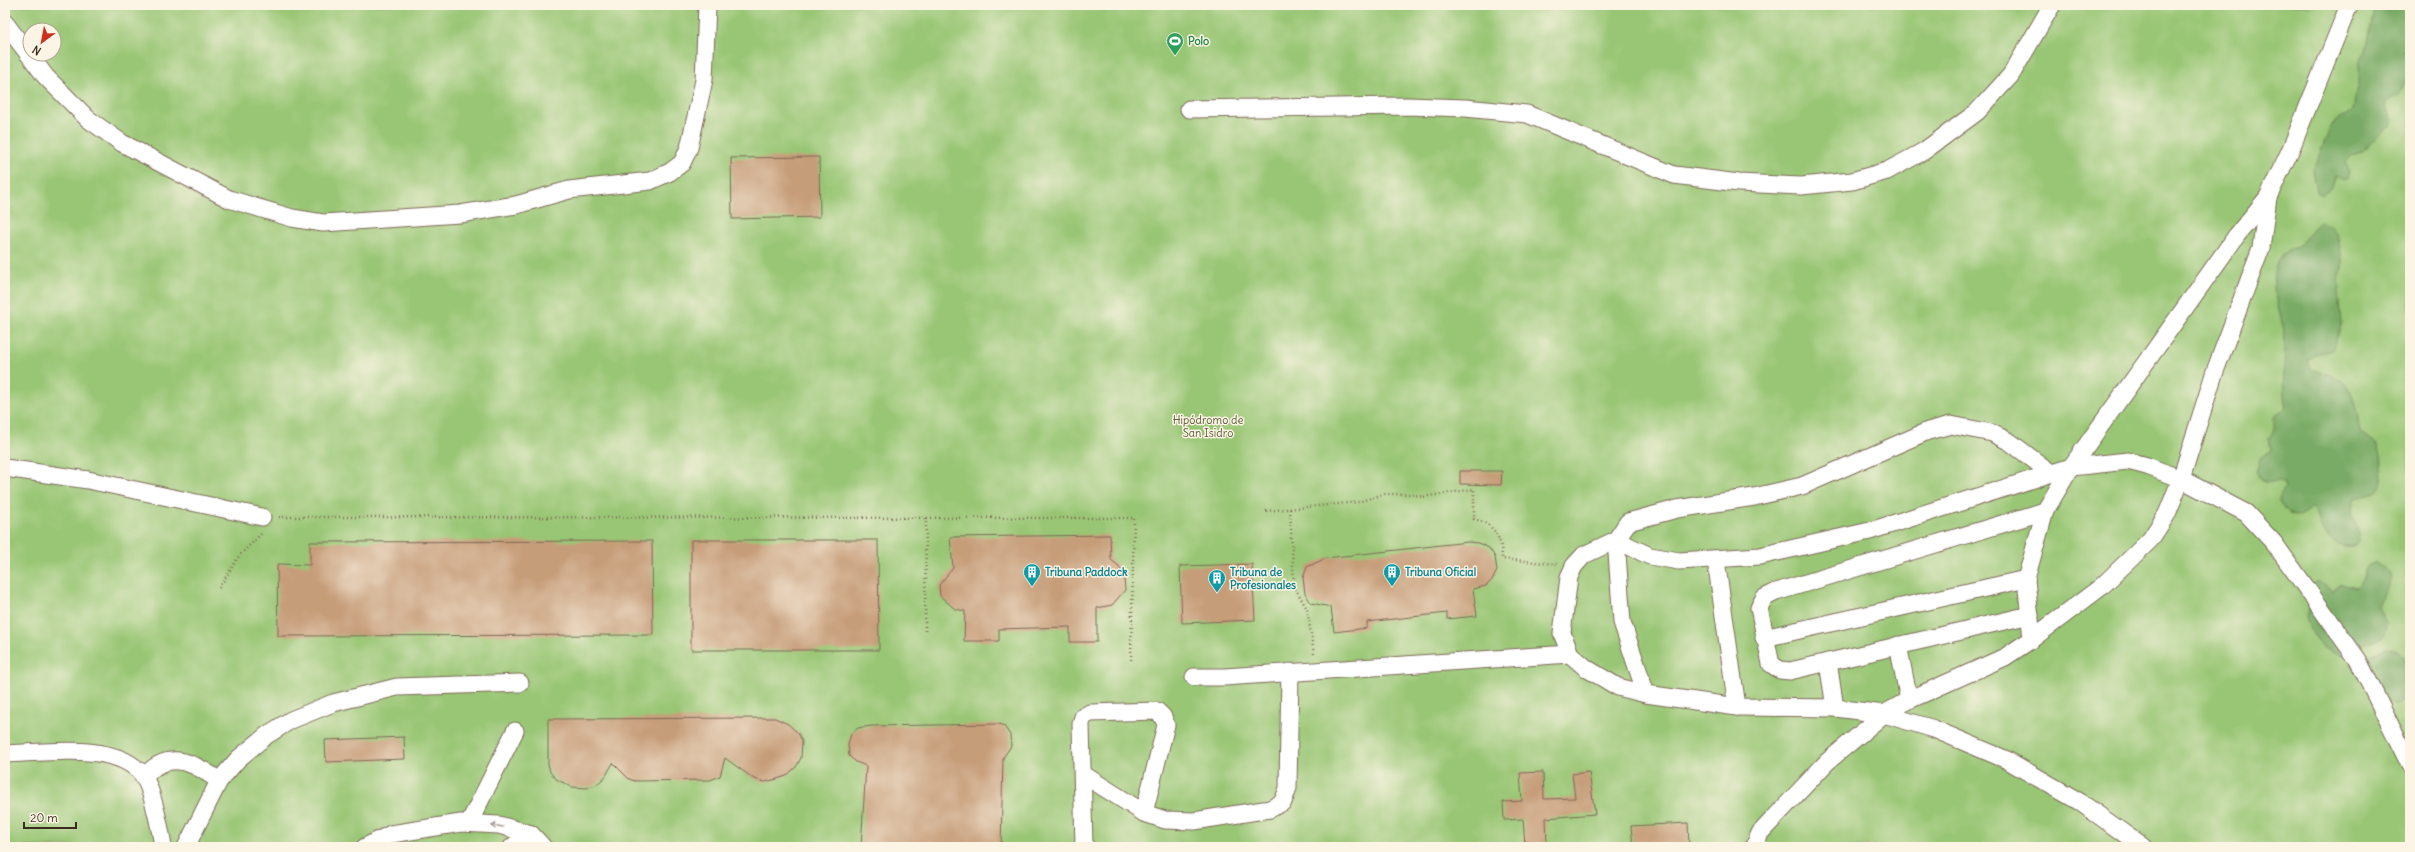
<svg xmlns="http://www.w3.org/2000/svg" width="2415" height="852" font-family="Delius,sans-serif">
<rect width="100%" height="100%" fill="#fcf5e5"/>
<filter id="ink" filterUnits="userSpaceOnUse"><feTurbulence type="fractalNoise" baseFrequency=".025" numOctaves="2"/><feDisplacementMap in="SourceGraphic" scale="8" xChannelSelector="R" yChannelSelector="G"/><feConvolveMatrix kernelMatrix="1 2 1 2 8 2 1 2 1" color-interpolation-filters="sRGB"/></filter>
<filter id="wash" filterUnits="userSpaceOnUse"><feTurbulence type="fractalNoise" baseFrequency=".012" numOctaves="4" result="noise"/><feDisplacementMap in="SourceGraphic" scale="16" xChannelSelector="R" yChannelSelector="G"/><feGaussianBlur stdDeviation="0.9" result="paint"/><feColorMatrix in="noise" values="0 0 0 0 0 0 0 0 0 0 0 0 0 0 0 0 0 1.4 0 .05"/><feComposite in="paint" operator="in"/></filter>
<g filter="url(#wash)">
<rect width="100%" height="100%" fill="#f4dbbd"/>
<!-- green -->
<path fill="#99c674" stroke="#6a7849" fill-rule="evenodd" d="M5 5H2410V847H5ZM30 30H54V54H30Z"/>
<!-- forest -->
<g fill="#7aab66" stroke="#5a6a42">
<path d="M2393 5H2410V12L2405 16 2410 21V47L2402 51 2403 56 2410 63V74L2400 94C2392 97 2387 98 2385 107L2393 120 2391 125 2382 131 2363 151 2353 155 2346 162 2349 172 2347 178 2342 180 2335 176 2330 189 2322 195 2317 192 2313 170 2330 128 2338 119 2352 112 2354 107 2355 96 2359 85V63L2367 48 2374 9 2378 7 2392 9Z"/>
<path d="M2321 222 2331 226 2337 235 2342 259V270L2338 281 2342 323 2332 350 2316 354 2307 361 2312 370C2319 369 2323 373 2330 375 2356 383 2356 411 2360 433 2365 438 2371 440 2376 444 2383 452 2385 481 2379 490 2374 496 2362 496 2355 498 2348 512 2357 525 2359 540L2356 545C2344 550 2330 541 2323 531 2318 523 2319 514 2313 507L2299 516C2291 515 2275 507 2280 497 2281 493 2284 491 2285 488L2283 483 2277 481 2266 483 2261 480 2257 470 2260 458 2271 450 2269 439 2274 429V418L2276 414 2286 408C2281 388 2285 362 2285 341 2284 312 2259 276 2286 251 2290 248 2296 247 2300 244 2308 237 2312 227 2321 222Z"/>
<path d="M2375 562C2402 577 2385 589 2378 607L2387 623 2383 636 2373 642 2357 644 2350 653 2340 656 2320 646 2306 620 2305 615 2310 604V587L2319 581 2332 591 2340 584 2357 588 2361 584 2366 567Z"/>
<path d="M2386 648C2412 650 2410 676 2410 695L2402 702 2395 704 2384 700 2368 666 2371 656Z"/>
</g>
<g id="blocks">
<!-- building -->
<g fill="#c69d79">
<path d="M819 157 820 217 732 219 731 158Z"/>
<path d="M1460 471H1502L1501 485 1460 484Z"/>
<path d="M1110 535 1111 560 1119 566 1124 578 1125 590 1112 605 1097 608V642H1070V627L999 629V641H964L965 611 955 609 940 596 939 585 953 568 950 537Z"/>
<path d="M691 540H878L879 650H691Z"/>
<path d="M652 541 653 635 278 636 277 564 310 565V542Z"/>
<path d="M1468 542 1478 543 1489 548 1495 557 1497 571 1492 580 1486 586 1473 589 1477 616 1447 619V613L1367 622V628L1334 632 1331 607 1311 603 1305 593 1303 578 1307 567 1326 558Z"/>
<path d="M1252 564 1255 620 1182 623 1180 566Z"/>
<path d="M775 718 788 724 798 733 802 741 801 758 796 767 786 776 777 779 765 782 754 779 725 758 720 776 710 780 635 781 629 779 613 763 605 777 596 785 586 788 572 787 556 779 550 772 548 764V719Z"/>
<path d="M999 724 1004 726 1010 735 1011 746 1003 758 1001 847H861L866 766 856 762 849 756 848 744 851 734 858 728 871 726Z"/>
<path d="M404 737 405 759 326 762 325 740Z"/>
<path d="M1543 772 1544 799 1575 798 1572 774 1589 772 1595 814 1546 818 1547 844 1525 845 1523 819 1504 820 1503 802 1522 801 1520 773Z"/>
<path d="M1688 823 1689 847H1633L1631 826Z"/>
</g>
</g>
</g>
<g filter="url(#ink)">
<use href="#blocks" fill-opacity="0" stroke="#7c6856" stroke-width="1"/>
<g fill="none" stroke-linecap="round" stroke-linejoin="round">
<!-- minor casing -->
<g stroke="#7c6856" stroke-width="19">
<g id="minor">
<path d="M5 23 46 77 88 119 122 143 229 199 292 218 323 223 460 214 516 205 569 190 650 181 670 172 682 163 689 148 704 80 707 5"/>
<path d="M1189 109 1407 106 1465 108 1527 114 1674 175 1739 183 1801 186 1852 181 1887 171 1924 151 1977 112 2011 75 2052 5"/>
<path d="M5 468 88 480 262 517"/>
<path d="M1716 560 1737 707"/>
<path d="M2030 615 1790 671 1780 670 1771 664 1759 608 1764 598 1776 592 2045 511"/>
<path d="M1764 638 2026 579"/>
<path d="M2032 639 2026 579 2045 511 2071 467 2128 461 2147 466 2181 479 2246 513 2274 543 2358 660 2410 765"/>
<path d="M1898 645 1909 700"/>
<path d="M1828 662 1835 708"/>
<path d="M1194 677H1224L1570 654"/>
<path d="M1646 694 1622 622 1616 540 1628 522 1677 509 1754 497 1802 486 1928 431 1951 425 1992 433 2010 442 2051 473"/>
<path d="M5 754C43 753 119 740 144 777 152 790 161 831 163 847"/>
<path d="M1084 775 1144 813 1165 820 1194 821 1270 809 1283 802 1288 788 1290 672"/>
<path d="M144 777C168 749 194 762 219 781"/>
<path d="M469 823 515 731"/>
<path d="M186 847 219 781 238 759 267 735 291 720 333 703 397 687 520 683"/>
<path d="M365 847 391 834 461 823 499 825 531 834 543 847"/>
<path d="M512 847 531 834"/>
<path d="M1084 847 1081 724 1083 717 1090 713 1157 711 1163 717 1166 725 1144 813"/>
<path d="M1754 847 1760 833 1827 762 1884 714 1909 700 2005 657 2032 639 2101 587 2150 540 2167 514 2181 479 2214 374 2261 248 2268 197"/>
<path d="M2143 847 2080 802 2007 760 1934 729 1884 714 1835 708 1737 707 1646 694 1618 687 1586 668 1570 654 1562 633 1569 577 1574 566 1584 555 1616 540 1650 556 1679 561 1760 556 1870 531 2071 467 2237 235 2268 197 2290 151 2349 5"/>
</g>
</g>
<!-- path -->
<g stroke="#7c6856" stroke-width="2.5" stroke-dasharray="1 3" stroke-linecap="butt">
<path d="M1290 509 1294 586 1307 609 1314 654"/>
<path d="M1266 511 1358 502 1384 494H1411L1423 497 1474 489V519C1495 524 1502 539 1502 559L1557 564"/>
<path d="M279 517 1134 518 1131 660"/>
<path d="M219 588 239 556 261 534"/>
<path d="M925 631 926 517"/>
</g>
<!-- minor -->
<use href="#minor" stroke="#fff" stroke-width="17"/>
</g>
<!-- one-way arrows -->
<defs><path id="oneway-shaft" d="M-6 0H5M1.5-3L5.5 0L1.5 3" fill="none" stroke-width="1.6" stroke-linecap="round" stroke-linejoin="round"/></defs>
<use stroke="#a79f9a" href="#oneway-shaft" transform="translate(497 826) rotate(-172)"/>
</g>
<!-- icons -->
<defs>
<g id="stadium-pin" transform="scale(0.9)"><path d="M0 17L-7.5 6A9.5 9.5 0 1 1 7.5 6Z" fill="#2e9e5b" stroke="#fcf5e5"/><path d="M0-5a6.5 5 0 1 0 0 10a6.5 5 0 1 0 0-10ZM-3.5-1.8h7v3.6h-7Z" fill="#fff"/></g>
<g id="building-pin" transform="scale(0.9)"><path d="M0 17L-7.5 6A9.5 9.5 0 1 1 7.5 6Z" fill="#0f9aa8" stroke="#fcf5e5"/><path d="M-4-6H4V6H1V3H-1V6H-4ZM-2.5-4.3h1.7v1.8h-1.7ZM.8-4.3h1.7v1.8H.8ZM-2.5-1h1.7V.8h-1.7ZM.8-1h1.7V.8H.8Z" fill="#fff"/></g>
</defs>
<g fill-rule="evenodd">
<use href="#stadium-pin" x="1175" y="41"/>
<use href="#building-pin" x="1032" y="572"/>
<use href="#building-pin" x="1392" y="572"/>
<use href="#building-pin" x="1217" y="578"/>
</g>
<g text-anchor="middle" dominant-baseline="central" stroke-width="3" stroke-linejoin="round" paint-order="stroke">
<!-- leisure labels -->
<g font-size="11" font-weight="bold" fill="#27864d" stroke="#fcf5e5" text-anchor="start">
<text x="1188" y="41">Polo</text>
</g>
<!-- park labels -->
<g font-size="11" fill="#575938" stroke="#fcf5e5">
<text x="1208" y="420">Hipódromo de<tspan x="1208" dy="13">San Isidro</tspan></text>
</g>
<!-- culture labels -->
<g font-size="11" font-weight="bold" fill="#0d838f" stroke="#fcf5e5" text-anchor="start">
<text x="1045" y="572">Tribuna Paddock</text>
<text x="1230" y="572">Tribuna de<tspan x="1230" dy="13">Profesionales</tspan></text>
<text x="1405" y="572">Tribuna Oficial</text>
</g>
</g>
<!-- margin -->
<rect width="2415" height="852" fill="none" stroke="#fcf5e5" stroke-width="20"/>
<!-- north arrow -->
<g transform="translate(42 42) rotate(212)"><circle r="19" fill="#fcf5e5" stroke="#afa495"/>
<path d="M0-3L7 15L0 10L-7 15Z" fill="#c8321e"/>
<text y="-6" font-size="11" font-weight="bold" text-anchor="middle" fill="#3b2a1e">N</text>
</g>
<!-- scale -->
<path d="M24 822v6h52v-6" fill="none" stroke="#3b2a1e" stroke-width="2"/>
<text x="30" y="822" font-size="12" fill="#3b2a1e" stroke="#fcf5e5" stroke-width="3" paint-order="stroke">20 m</text>
</svg>
